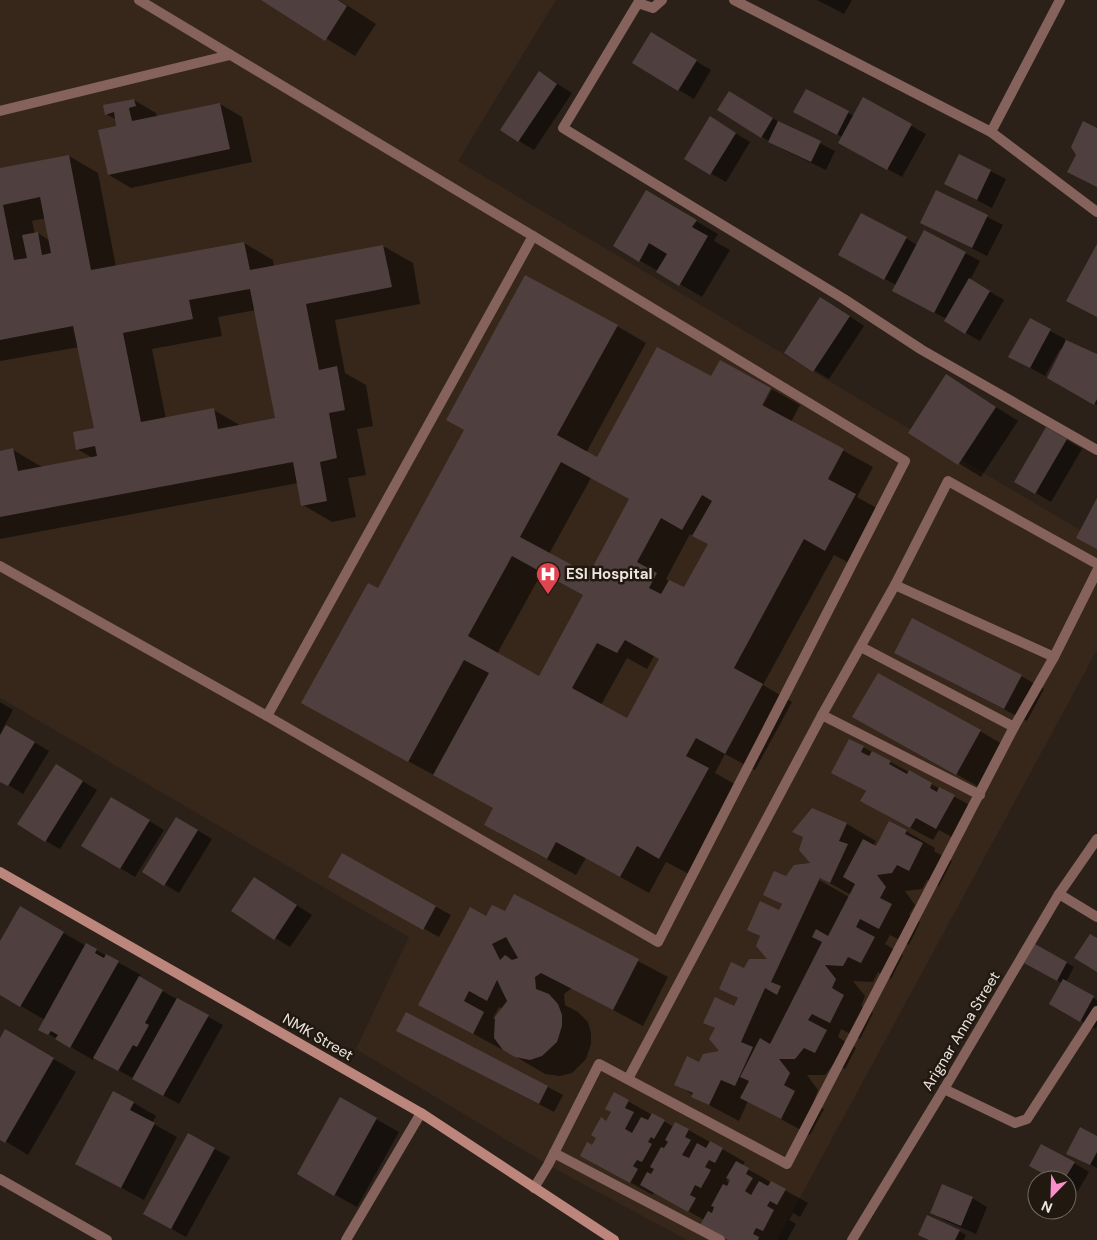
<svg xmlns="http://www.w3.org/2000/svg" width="1097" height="1240" font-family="'DM Sans',sans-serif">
<rect width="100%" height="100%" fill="#2b2119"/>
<!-- built -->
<path fill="#36271a" d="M0 0H556L458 161 1097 540V650L777 1240H687L548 1165 356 1049 409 937 0 698Z"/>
<!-- shadow -->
<g fill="#0007" fill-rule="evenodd">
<path d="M263 0H339L376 24 355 56Z"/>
<path d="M817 0H852L844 14Z"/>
<path d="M666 43 711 70 694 99 634 63Z"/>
<path d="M540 73 572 93 534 150 501 130Z"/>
<path d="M806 90 854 116 863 99 926 134 902 177 839 142 842 137 810 120Z"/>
<path d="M134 100 156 113 157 117 220 104 242 117 252 162 131 188 109 175 118 127 117 120 106 114Z"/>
<path d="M744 101 779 122 835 151 826 170 784 150 718 110Z"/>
<path d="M725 127 750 142 726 182 685 159Z"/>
<path d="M959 155 1006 179 992 208 946 184Z"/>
<path d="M69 156 98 173 116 267 244 243 273 260 274 267 383 246 413 263 420 304 335 320 345 373 366 385 373 426 357 429 366 475 348 478 356 517 332 522 303 505 298 483 0 539V452L13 450 42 467 93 458 77 449 95 429 79 347 0 361V169ZM46 218 50 241 38 233 35 234 32 221ZM256 310 276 419 241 426 214 410 166 419 152 349 222 336 218 317Z"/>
<path d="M647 192 718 234 714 241 730 250 702 297 615 246Z"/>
<path d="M937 192 1003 225 987 256 922 223Z"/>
<path d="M906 238 917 245 965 253 980 261 970 280 1004 300 980 341 945 321 947 319 908 299 896 285 879 276Z"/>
<path d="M836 307 864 326 829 379 814 370Z"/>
<path d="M1030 320 1065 339V341L1097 356V405L1048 377 1062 350 1060 349 1045 376 1025 365Z"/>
<path d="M617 326 646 343 586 453 597 459 758 409 760 411 772 389 800 405 791 422 873 467 857 497 884 512 855 566 834 555 763 685 792 702 755 770 725 754 715 773 738 786 689 874 666 862 649 893 586 858 576 875 515 842 485 825 495 808 332 720 378 590ZM591 478 631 500 589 575 549 554ZM690 534 709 544 684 589 666 579ZM542 572 585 595 540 677 497 654ZM654 656 660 659 628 720 601 705 627 658 647 669Z"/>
<path d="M947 376 1018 421 981 477 910 433Z"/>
<path d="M1046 428 1082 449 1051 502 1016 481Z"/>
<path d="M918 665 1021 676 1044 689 1027 721Z"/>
<path d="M0 702 13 710 2 730 4 731 7 726 49 751 23 794 0 780Z"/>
<path d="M876 729 980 731 1002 744 979 787Z"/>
<path d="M850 740 977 809 959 841 939 830 933 840 884 814 867 792 833 773Z"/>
<path d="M71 774 97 790 60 849 46 841Z"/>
<path d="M112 798 164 830 135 877 83 846Z"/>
<path d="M177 818 212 839 179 893 144 872Z"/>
<path d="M847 824 876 841 873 846 877 848 906 831 935 848 934 851 952 861 939 886 927 880 922 889 905 891 915 905 909 915 920 922 909 945 890 935 885 944 903 955 891 979 878 972 873 982 853 981 865 996 861 1006 873 1013 860 1039 841 1029 838 1037 856 1048 845 1069 834 1063 825 1075H807L818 1090 813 1103 824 1109 810 1135 748 1101 739 1121 692 1096 693 1095 676 1084 700 1064 722 1052 716 1029 705 1022 735 1008 739 999 721 989 745 970 770 960 761 937 748 929 780 912 783 905 765 894 786 877 812 864ZM821 878 851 895 849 897 819 880Z"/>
<path d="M342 855 451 915 439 937 345 885Z"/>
<path d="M269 887 312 915 290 947 232 911Z"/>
<path d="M514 895 668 977 643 1026 572 988 564 994 565 1005 578 1012 588 1022 591 1033V1044L586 1059 572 1073 560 1076 545 1074 503 1049V1050L420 1005 487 917 505 913ZM499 1007 503 1009 496 1020 493 1018Z"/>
<path d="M21 908 86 946 87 945 141 975 139 978 223 1025 179 1104 95 1057 93 1060 40 1029 45 1020 0 994V944Z"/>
<path d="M1035 945 1074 967 1066 982 1097 1000V1026L1095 1029 1051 1003 1062 983 1026 963Z"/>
<path d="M406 1013 563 1095 554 1112 413 1039Z"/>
<path d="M6 1031 76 1072 28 1155 0 1138V1040Z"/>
<path d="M615 1094 674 1127 676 1123 710 1142 745 1162 742 1166 808 1203 800 1217 793 1213 789 1220 796 1224 787 1240H730L704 1220 654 1192 653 1195 604 1168 592 1146 612 1112ZM728 1177 732 1180 730 1183 727 1181Z"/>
<path d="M340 1099 399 1132 357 1207 298 1174Z"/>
<path d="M134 1103 156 1116 152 1123 177 1137 144 1200 77 1164Z"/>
<path d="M189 1135 230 1157 186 1237 145 1214Z"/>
<path d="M1097 1138V1168L1075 1157Z"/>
<path d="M1074 1163 1089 1172 1078 1191 1067 1186V1180H1057Z"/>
<path d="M972 1198 987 1207 976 1234 946 1221 931 1212Z"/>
<path d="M959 1231 966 1235 964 1240H930Z"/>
</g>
<!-- building -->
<g fill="#4f403f" fill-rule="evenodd">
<path d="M261 0H338L347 6 325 41Z"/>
<path d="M651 32 697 60 678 91 632 63Z"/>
<path d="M539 71 557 84 518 142 500 130Z"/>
<path d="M806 89 849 111 837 135 793 112Z"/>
<path d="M729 91 773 118 761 138 717 110Z"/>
<path d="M863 97 912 124 887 170 838 143Z"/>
<path d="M134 99 136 106 129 108 132 121 220 103 230 149 108 175 98 130 116 126 114 112 105 115 103 105Z"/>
<path d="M710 116 736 133 710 175 684 159Z"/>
<path d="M778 121 821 141 811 162 768 142Z"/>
<path d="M1083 121 1097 128V187L1067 172 1076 155 1071 147Z"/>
<path d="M959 154 991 170 977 200 944 184Z"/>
<path d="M69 155 91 270 244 242 250 270 383 245 392 287 306 304 319 370 337 366 345 410 329 413 337 458 320 462 327 501 301 506 293 462 0 517V451L13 448 18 471 97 456 95 446 76 450 73 432 94 428 73 326 0 340V168ZM40 197 51 253 42 255 38 232 22 235 27 258 14 260 3 205ZM250 289 275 418 218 429 214 408 141 422 123 333 193 319 189 300Z"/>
<path d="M646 190 697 220 692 227 708 236 679 286 656 272 667 254 649 243 639 262 613 246Z"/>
<path d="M936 190 988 215 972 248 920 223Z"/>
<path d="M861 213 907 237 884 280 838 255Z"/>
<path d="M924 230 966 252 934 313 892 291Z"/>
<path d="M1097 244V317L1066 301Z"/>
<path d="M525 275 618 325 557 435 597 457 657 347 711 376 720 360 771 388 762 405 844 449 828 479 856 494 825 551 804 539 734 668 763 684 725 754 696 738 686 756 709 768 659 859 637 846 620 877 556 842 547 859 484 825 493 808 433 775 489 673 464 660 408 762 301 703 368 583 378 588 464 430 446 420ZM561 462 629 499 589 574 520 537ZM702 495 712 501 692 536 708 544 684 587 669 580 661 594 649 588 657 573 637 562 661 518 682 530ZM512 556 583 595 539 676 468 636ZM625 640 659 659 627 718 572 688 597 643 617 653Z"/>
<path d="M969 278 990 291 965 334 944 321Z"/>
<path d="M820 297 850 316 813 372 784 353Z"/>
<path d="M1030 318 1051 329 1030 368 1008 357Z"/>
<path d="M1066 340 1097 354V399L1094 405 1047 378Z"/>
<path d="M946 374 996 407 958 465 908 433Z"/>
<path d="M1046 427 1067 439 1035 494 1014 482Z"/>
<path d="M1097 498V549L1076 538Z"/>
<path d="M912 618 1022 675 1004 709 894 653Z"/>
<path d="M878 673 981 730 956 775 852 717Z"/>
<path d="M6 725 35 742 8 786 0 782V735Z"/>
<path d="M849 739 864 746 861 752 869 756 872 751 891 761 889 764 907 774 909 770 932 783 930 788 937 792 939 787 955 795 936 829 916 818 910 828 860 801 866 791 831 773Z"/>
<path d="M56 764 83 781 45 842 17 824Z"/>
<path d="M111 797 150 820 120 869 81 846Z"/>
<path d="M812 808 847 823 839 841 848 844 830 883 820 878 771 982 781 986 777 995 765 988 741 1042 753 1047 735 1086 721 1080 709 1105 691 1097 693 1093 674 1085 687 1056 699 1062 703 1054 719 1051 709 1039 715 1028 703 1023 715 997 734 1006 738 998 719 989 731 962 744 968 749 959H767L756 946 760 936 747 930 760 901 779 910 782 904 763 895 774 871 786 876 794 865 810 863 799 850 803 837 792 832Z"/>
<path d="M176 817 198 830 164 886 142 872Z"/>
<path d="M889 821 907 830 905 834 923 843 909 871 897 865 892 873 877 875 886 887 880 898 892 904 879 929 860 919 856 927 875 937 861 963 848 957 843 966 825 965 836 979 832 988 844 995 830 1023 812 1014 808 1020 827 1030 815 1053 804 1048 795 1059H779L790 1073 784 1085 795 1091 781 1119 740 1098 749 1081 740 1077 760 1038 770 1044 822 942 812 937 816 929 828 936 855 884 843 877 863 839 876 846Z"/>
<path d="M342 853 436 906 423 930 328 877Z"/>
<path d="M254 877 297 905 274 940 231 911Z"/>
<path d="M514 894 639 959 613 1010 541 973 535 977 536 989 549 994 558 1004 562 1015V1026L557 1042 542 1056 530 1060 515 1057 503 1050 494 1038 495 1017 507 1001 497 980 487 1001 469 991 464 1001 484 1012 473 1034 418 1005 470 907 486 916 492 905 505 911ZM506 937 518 958 512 960 505 955 500 960 492 944Z"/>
<path d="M20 906 64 932 20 1007 0 995V941Z"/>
<path d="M1090 934 1097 938V972L1074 958Z"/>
<path d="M86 943 97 949 95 953 104 958 106 954 119 961 70 1048 55 1039 58 1035 51 1031 48 1035 38 1030Z"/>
<path d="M1035 944 1067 962 1057 981 1024 963Z"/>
<path d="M139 976 163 990 145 1023 149 1025 137 1047 133 1045 118 1071 93 1058Z"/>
<path d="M1063 979 1094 996 1080 1022 1049 1004Z"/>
<path d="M177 998 209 1015 163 1096 132 1079Z"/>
<path d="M406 1012 548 1086 539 1104 396 1031Z"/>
<path d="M5 1029 54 1058 5 1143 0 1140V1038Z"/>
<path d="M113 1091 134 1102 130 1110 155 1123 121 1188 75 1164Z"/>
<path d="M614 1092 629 1100 625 1108 634 1112 625 1129 632 1133 641 1117 648 1120 652 1113 665 1120 654 1139 651 1137 648 1142 652 1144 642 1162 637 1160 633 1166 638 1169 630 1183 580 1156 587 1142 592 1145 596 1138 591 1135 601 1117 606 1121 611 1112 605 1109Z"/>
<path d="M340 1097 377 1118 334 1196 297 1174Z"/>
<path d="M675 1122 689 1129 685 1137 691 1140 682 1155 689 1158 697 1143 706 1148 710 1141 723 1148 715 1163 709 1160 705 1167 711 1170 701 1188 695 1185 690 1195 696 1198 688 1212 640 1185 647 1172 651 1174 654 1169 650 1167 661 1147 664 1148 668 1142 665 1140Z"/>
<path d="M1080 1127 1097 1136V1152L1090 1165 1066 1154Z"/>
<path d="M188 1133 215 1148 171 1229 143 1214Z"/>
<path d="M1041 1144 1075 1162 1064 1180H1055L1029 1166Z"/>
<path d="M736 1161 749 1168 746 1174 753 1178 745 1191 751 1195 759 1181 768 1186 771 1181 786 1189 777 1205 770 1201 767 1206 774 1210 763 1231 756 1228 753 1234 759 1237 758 1240H728L700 1225 708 1211 712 1213 714 1207 711 1206 723 1184 727 1186 730 1180 726 1178Z"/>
<path d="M942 1184 973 1197 961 1226 930 1213Z"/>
<path d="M927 1215 960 1230 955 1240H929L918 1235Z"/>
</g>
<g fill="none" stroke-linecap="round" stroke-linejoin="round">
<!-- lane -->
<g stroke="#85625c" stroke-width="10">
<path d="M139 0 533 236 267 716"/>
<path d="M0 111 230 55"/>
<path d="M0 566 267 716 658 942 905 461 533 236"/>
</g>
<!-- street -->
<g stroke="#85625c" stroke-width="10">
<path d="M662 0 653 8 638 3 563 128 844 299 922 350 1097 450"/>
<path d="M734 0 991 132"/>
<path d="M1060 0 991 132 1097 212"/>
<path d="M895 585 1054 657"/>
<path d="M861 647 1014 727"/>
<path d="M822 715 980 795"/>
<path d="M1059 894 1097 917"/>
<path d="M628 1079 822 715 895 585 948 481 1097 564"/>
<path d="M944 1089 1015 1123 1027 1119 1097 1011"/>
<path d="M554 1153 720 1240"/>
<path d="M0 1179 107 1240"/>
<path d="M534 1188 548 1165 599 1064 787 1164 1014 727 1054 657 1097 571"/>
<path d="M346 1240 421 1113"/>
<path d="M852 1240 944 1089 1059 894 1097 839"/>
</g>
<!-- secondary -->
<path stroke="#bd867c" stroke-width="10" d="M0 872 421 1113 614 1240"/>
</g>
<!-- icons -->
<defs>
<g id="hospital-pin" transform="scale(1.25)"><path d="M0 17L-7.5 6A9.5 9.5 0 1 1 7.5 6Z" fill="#e0444e" stroke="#211810"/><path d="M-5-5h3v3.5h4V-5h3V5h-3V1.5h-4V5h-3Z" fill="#fff"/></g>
</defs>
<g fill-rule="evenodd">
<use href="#hospital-pin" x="548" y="574"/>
</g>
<g text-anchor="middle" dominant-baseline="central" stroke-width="5" stroke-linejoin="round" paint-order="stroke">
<!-- poi labels -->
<g font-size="15" font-weight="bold" fill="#ece5df" stroke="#211810" text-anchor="start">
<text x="566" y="574">ESI Hospital</text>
</g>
<!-- street labels -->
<g font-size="15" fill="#ece5df" stroke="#211810">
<text transform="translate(961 1031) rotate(-59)">Arignar Anna Street</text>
<text transform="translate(318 1037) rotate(30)">NMK Street</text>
</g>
</g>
<!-- north arrow -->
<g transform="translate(1052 1195) rotate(203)"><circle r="24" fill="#211810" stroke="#726a63"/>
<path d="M0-4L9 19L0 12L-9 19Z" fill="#f98fca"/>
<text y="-8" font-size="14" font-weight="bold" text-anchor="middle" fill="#ece5df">N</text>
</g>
</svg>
